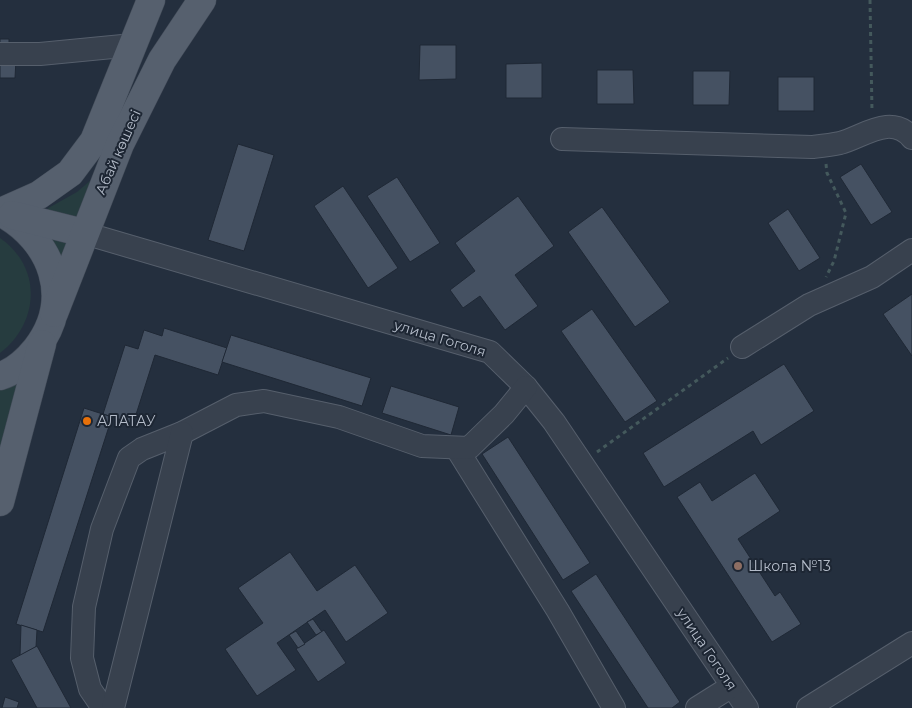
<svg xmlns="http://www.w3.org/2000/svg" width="912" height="708" font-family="Montserrat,sans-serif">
<rect width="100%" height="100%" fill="#242f3e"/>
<!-- green -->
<g fill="#263c3f">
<path d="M91 180 77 220 43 211 77 192Z"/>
<path d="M35 233 71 241 58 276Z"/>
<path d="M0 238C43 268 39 323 0 353Z"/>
<path d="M23 377 0 451V390Z"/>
</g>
<!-- building -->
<g fill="#455162" stroke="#1f2835">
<path d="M0 39H9V58L16 59 15 78H0Z"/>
<path d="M420 45H456V79L419 80Z"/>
<path d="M542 63V98H506V64Z"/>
<path d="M597 70H633L634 104H597Z"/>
<path d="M693 71H730L729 105H693Z"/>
<rect x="778" y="77" width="36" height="34"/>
<path d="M238 144 274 155 244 251 208 240Z"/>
<path d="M861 164 892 212 871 225 840 177Z"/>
<path d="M397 177 440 243 410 262 367 196Z"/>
<path d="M343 186 398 268 368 288 314 206Z"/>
<path d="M518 196 554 246 515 275 538 306 505 330 480 296 463 308 450 290 475 271 455 243Z"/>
<path d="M602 207 670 302 635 327 568 232Z"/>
<path d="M788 209 820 258 799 271 768 223Z"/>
<path d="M912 294V356L883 314Z"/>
<path d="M592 309 657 401 625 422 561 331Z"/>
<path d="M164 328 227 348 218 375 155 355 133 424 103 414 125 345 138 349 144 330 162 336Z"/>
<path d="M231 335 371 378 362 406 222 362Z"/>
<path d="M784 364 814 411 761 445 753 431 664 487 643 453Z"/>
<path d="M391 386 459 407 451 435 382 413Z"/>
<path d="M84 408 112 417 43 632 16 624Z"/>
<path d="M508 437 590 563 563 580 482 454Z"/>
<path d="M755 473 780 511 738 539 775 596 780 592 801 624 772 642 677 497 700 482 712 501Z"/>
<path d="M290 552 317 591 355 565 388 613 346 642 325 610 277 643 296 670 257 696 225 649 263 623 238 588Z"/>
<path d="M596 574 680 702 672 708H648L571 591Z"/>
<path d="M313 619 322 632 316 635 307 622Z"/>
<path d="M21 625 37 630 36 647 20 656Z"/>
<path d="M324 630 346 663 318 682 296 649Z"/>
<path d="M296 631 305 644 298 648 289 635Z"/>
<path d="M37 646 71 708H37L11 660Z"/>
<path d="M5 697 19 702 17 708H2Z"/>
</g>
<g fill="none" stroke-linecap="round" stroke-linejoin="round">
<!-- minor casing -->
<g stroke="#565f6c" stroke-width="24">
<g id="minor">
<path d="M0 54H40L133 45"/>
<path d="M562 139 812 147C821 146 831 145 840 143 863 137 891 113 912 138"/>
<path d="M84 233 490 352 526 387 554 422 747 708"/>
<path d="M742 347 809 305 872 277 912 250"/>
<path d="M457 449 558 611 614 708"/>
<path d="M103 708 90 689 82 658 84 607 102 529 129 458 142 449 182 433 236 405 264 401 339 417 422 446 469 448 504 414 526 387"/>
<path d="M113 708 182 433"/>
<path d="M697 708 732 686"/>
<path d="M808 708 912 643"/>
</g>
</g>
<!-- major casing -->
<g stroke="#414a57" stroke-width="29">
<g id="major">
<path d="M0 212C52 239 75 299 36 349 27 360 14 372 0 376"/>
<path d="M1 212 39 195 70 173 94 141 151 0"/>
<path d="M12 215 84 233"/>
<path d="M54 313 120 144 162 60 202 0"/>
<path d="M0 502 42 344"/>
</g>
</g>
<!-- path -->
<g stroke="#44595c" stroke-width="3" stroke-dasharray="4 4" stroke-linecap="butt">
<path d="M870 0 872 111"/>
<path d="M826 164 827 173 846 213 834 261 826 277"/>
<path d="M597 452 728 358"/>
</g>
<!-- minor -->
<use href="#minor" stroke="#38414e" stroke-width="22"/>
<!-- major -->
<use href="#major" stroke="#56606e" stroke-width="28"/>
</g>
<!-- markers -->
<circle fill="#e8710a" stroke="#1d2633" stroke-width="2" cx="87" cy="421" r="5"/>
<circle fill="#8d6e63" stroke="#1d2633" stroke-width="2" cx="738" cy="566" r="5"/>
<g text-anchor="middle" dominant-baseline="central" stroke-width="4" stroke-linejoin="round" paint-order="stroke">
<!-- street labels -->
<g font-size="14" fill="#b4bcc9" stroke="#1d2633">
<text transform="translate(118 152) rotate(-66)">Абай көшесі</text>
<text transform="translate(440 338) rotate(17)">улица Гоголя</text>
<text transform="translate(707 649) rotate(56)">улица Гоголя</text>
</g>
<!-- poi labels -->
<g font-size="14" fill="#b4bcc9" stroke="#1d2633" text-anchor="start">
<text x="97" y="421">АЛАТАУ</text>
<text x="748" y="566">Школа №13</text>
</g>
</g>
</svg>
